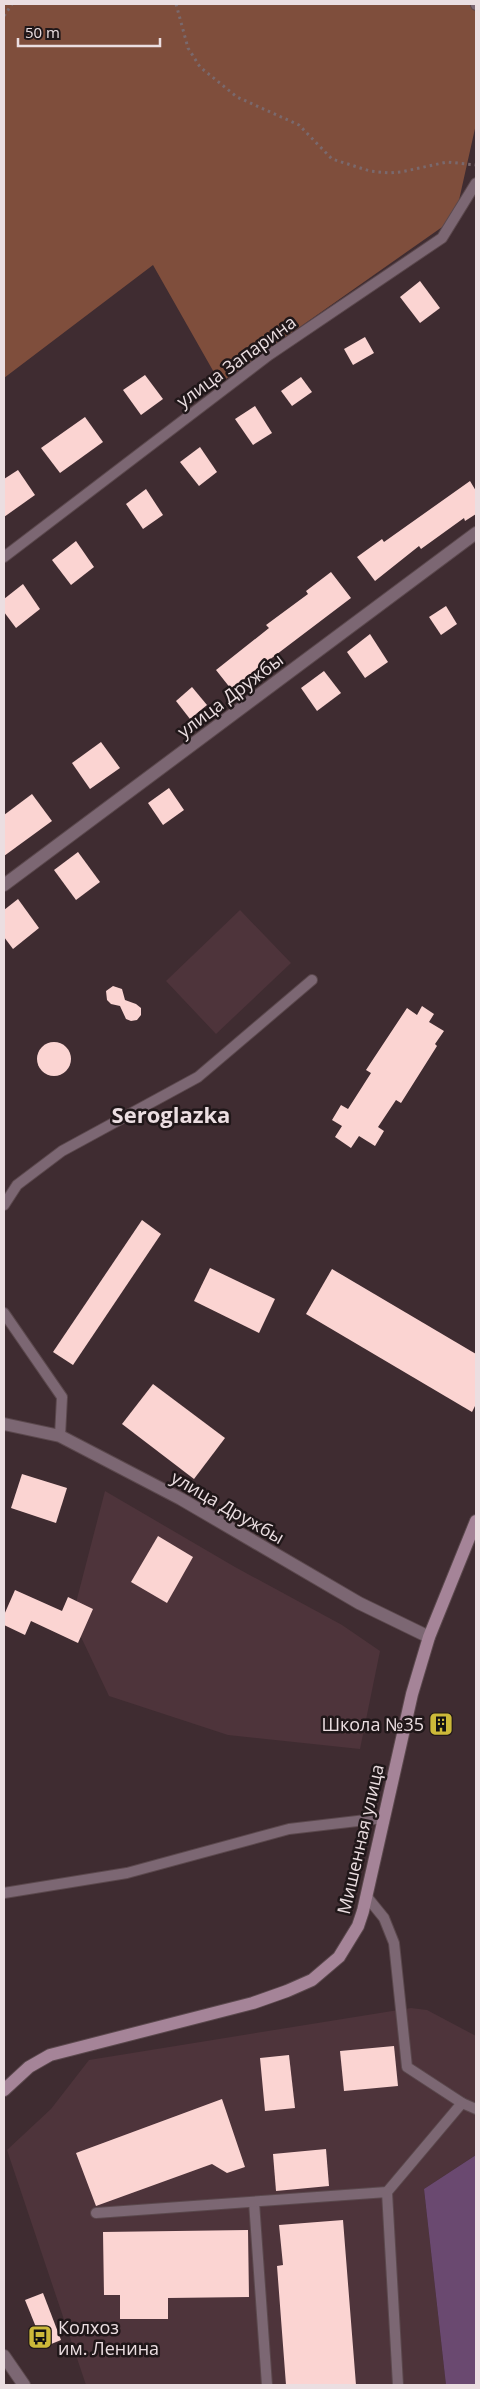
<svg xmlns="http://www.w3.org/2000/svg" width="480" height="2389" font-family="'Open Sans',sans-serif">
<rect width="100%" height="100%" fill="#3f2c31"/>
<!-- built -->
<g fill="#4e343b">
<path d="M240 910 291 963 216 1034 166 981Z"/>
<path d="M105 1491 235 1567 342 1625 380 1651 360 1749 228 1735 109 1696 72 1618Z"/>
<path d="M411 2008 427 2010 476 2036V2155L424 2189 446 2385H86L7 2150 51 2109 89 2060Z"/>
</g>
<!-- forest -->
<path fill="#7f4e3c" d="M4 4H475L476 124 455 218 220 383 153 265 4 378Z"/>
<!-- water -->
<path fill="#6a4970" d="M476 2155V2385H446L424 2189Z"/>
<!-- building -->
<g fill="#fbd4d2">
<path d="M420 281 440 308 420 323 400 297Z"/>
<path d="M365 337 374 353 353 365 344 349Z"/>
<path d="M145 375 163 399 141 415 123 390Z"/>
<path d="M301 377 312 392 292 406 281 391Z"/>
<path d="M255 406 272 433 253 445 235 419Z"/>
<path d="M85 417 103 442 60 473 41 448Z"/>
<path d="M200 447 217 472 199 486 180 462Z"/>
<path d="M18 470 35 495 4 517V479Z"/>
<path d="M470 481 476 491V514L465 521 464 518 421 549 419 546 375 581 357 557 382 539 384 542Z"/>
<path d="M146 489 163 515 143 529 126 504Z"/>
<path d="M76 541 94 567 71 585 52 560Z"/>
<path d="M331 572 351 598 231 689 216 670 269 628 266 625 308 594 306 591Z"/>
<path d="M23 584 40 609 16 628 4 612V599Z"/>
<path d="M446 606 457 624 441 635 429 617Z"/>
<path d="M370 634 388 662 365 678 347 652Z"/>
<path d="M324 671 341 693 317 711 301 688Z"/>
<path d="M192 687 207 705 190 719 176 701Z"/>
<path d="M101 742 120 768 90 789 72 763Z"/>
<path d="M169 788 184 810 163 825 148 803Z"/>
<path d="M32 794 52 821 4 856V815Z"/>
<path d="M78 852 100 882 76 900 54 870Z"/>
<path d="M18 899 39 928 13 949 4 937V910Z"/>
<path d="M113 986 122 989 125 1000 136 1004 141 1008V1015L137 1020 131 1021 126 1019 120 1006 111 1004 107 1000 106 991Z"/>
<path d="M422 1006 434 1014 429 1022 444 1031 435 1044 437 1046 401 1103 396 1100 378 1127 384 1131 375 1146 359 1136 351 1148 335 1137 342 1126 332 1120 341 1105 348 1109 371 1073 366 1070 407 1008 417 1015Z"/>
<circle cx="54" cy="1059" r="17"/>
<path d="M142 1220 161 1234 73 1365 53 1352Z"/>
<path d="M210 1268 275 1299 259 1333 194 1301Z"/>
<path d="M332 1269 476 1354V1404L472 1412 306 1314Z"/>
<path d="M153 1384 225 1438 194 1479 122 1424Z"/>
<path d="M22 1474 67 1488 56 1523 11 1508Z"/>
<path d="M158 1536 193 1557 167 1603 131 1582Z"/>
<path d="M15 1590 62 1611 68 1597 93 1609 78 1643 31 1621 25 1635 4 1625V1615Z"/>
<path d="M394 2046 398 2086 344 2091 340 2051Z"/>
<path d="M289 2055 295 2108 265 2111 260 2058Z"/>
<path d="M222 2099 245 2167 227 2173 212 2164 96 2206 76 2153Z"/>
<path d="M326 2149 329 2186 276 2191 273 2154Z"/>
<path d="M343 2220 356 2385H286L277 2266 283 2265 279 2225Z"/>
<path d="M248 2230 249 2297 168 2298V2319H120V2295H104L103 2232Z"/>
<path d="M43 2293 61 2340 44 2347 25 2300Z"/>
</g>
<g fill="none" stroke-linecap="round" stroke-linejoin="round">
<!-- service casing -->
<g stroke="#5b484d" stroke-width="12">
<g id="service">
<path d="M476 4V5"/>
<path d="M4 557 269 355 442 238 476 183"/>
<path d="M4 1205 17 1185 62 1151 198 1077 312 980"/>
<path d="M4 1313 62 1397 60 1436"/>
<path d="M4 1893 127 1873 289 1829 383 1818"/>
<path d="M367 1897 384 1918 394 1943 407 2067 462 2103"/>
<path d="M387 2192 462 2103 476 2109"/>
<path d="M254 2202 267 2385"/>
<path d="M96 2213 387 2192 398 2385"/>
</g>
</g>
<!-- minor casing -->
<g stroke="#5b484d" stroke-width="14">
<g id="minor">
<path d="M4 885 476 533"/>
<path d="M4 1424 60 1436 181 1499 359 1603 429 1637"/>
</g>
</g>
<!-- tertiary casing -->
<g stroke="#5b484d" stroke-width="14">
<path id="tertiary" d="M4 2356 24 2385"/>
</g>
<!-- secondary casing -->
<g stroke="#5b484d" stroke-width="14">
<path id="secondary" d="M4 2090 29 2067 50 2055 253 2003 287 1991 312 1980 339 1957 358 1926 363 1911 412 1694 429 1637 476 1521"/>
</g>
<!-- path -->
<g stroke="#7a696d" stroke-width="3" stroke-dasharray="2.5 4" stroke-linecap="butt">
<path d="M176 4 188 48 200 67 237 97 299 125 332 159 370 171 389 173 401 172 447 162 476 165"/>
<path d="M4 16 12 4"/>
</g>
<!-- service -->
<use href="#service" stroke="#7c6773" stroke-width="10"/>
<!-- minor -->
<use href="#minor" stroke="#7c6773" stroke-width="12"/>
<!-- tertiary -->
<use href="#tertiary" stroke="#7c6773" stroke-width="12"/>
<!-- secondary -->
<use href="#secondary" stroke="#a58498" stroke-width="12"/>
</g>
<!-- icons -->
<defs>
<g id="building-square" transform="scale(1.25)"><rect x="-9" y="-9" width="18" height="18" rx="4" fill="#ccb939" stroke="#201719"/><path d="M-4-6H4V6H1V3H-1V6H-4ZM-2.5-4.3h1.7v1.8h-1.7ZM.8-4.3h1.7v1.8H.8ZM-2.5-1h1.7V.8h-1.7ZM.8-1h1.7V.8H.8Z" fill="#111"/></g>
<g id="bus-square" transform="scale(1.25)"><rect x="-9" y="-9" width="18" height="18" rx="4" fill="#ccb939" stroke="#201719"/><path d="M-5-6H5V4H4V6H2V4H-2V6H-4V4H-5ZM-3.5-4V0h7V-4ZM-3.5 1.2v1.5H-2V1.2ZM2 1.2v1.5H3.5V1.2Z" fill="#111"/></g>
</defs>
<g fill-rule="evenodd">
<use href="#building-square" x="441" y="1724"/>
<use href="#bus-square" x="40" y="2337"/>
</g>
<g text-anchor="middle" dominant-baseline="central" stroke-width="5" stroke-linejoin="round" paint-order="stroke">
<!-- street labels -->
<g font-size="18" fill="#ebdee1" stroke="#201719">
<text transform="translate(236 361) rotate(-36)">улица Запарина</text>
<text transform="translate(230 695) rotate(-37)">улица Дружбы</text>
<text transform="translate(228 1507) rotate(30)">улица Дружбы</text>
<text transform="translate(360 1839) rotate(-77)">Мишенная улица</text>
</g>
<!-- poi labels -->
<g font-size="18" fill="#ebdee1" stroke="#201719" text-anchor="end">
<text x="424" y="1724">Школа №35</text>
<text x="58" y="2327" text-anchor="start">Колхоз<tspan x="58" dy="21">им. Ленина</tspan></text>
</g>
<!-- district labels -->
<g font-size="22" font-weight="bold" fill="#ebdee1" stroke="#201719">
<text x="171" y="1114">Seroglazka</text>
</g>
</g>
<!-- border -->
<rect width="480" height="2389" fill="none" stroke="#ebdee1" stroke-width="10"/>
<!-- scale -->
<path d="M18 38v8h142v-8" fill="none" stroke="#ebdee1" stroke-width="2.5"/>
<text x="25" y="38" font-size="15" fill="#ebdee1" stroke="#201719" stroke-width="4" paint-order="stroke">50 m</text>
</svg>
